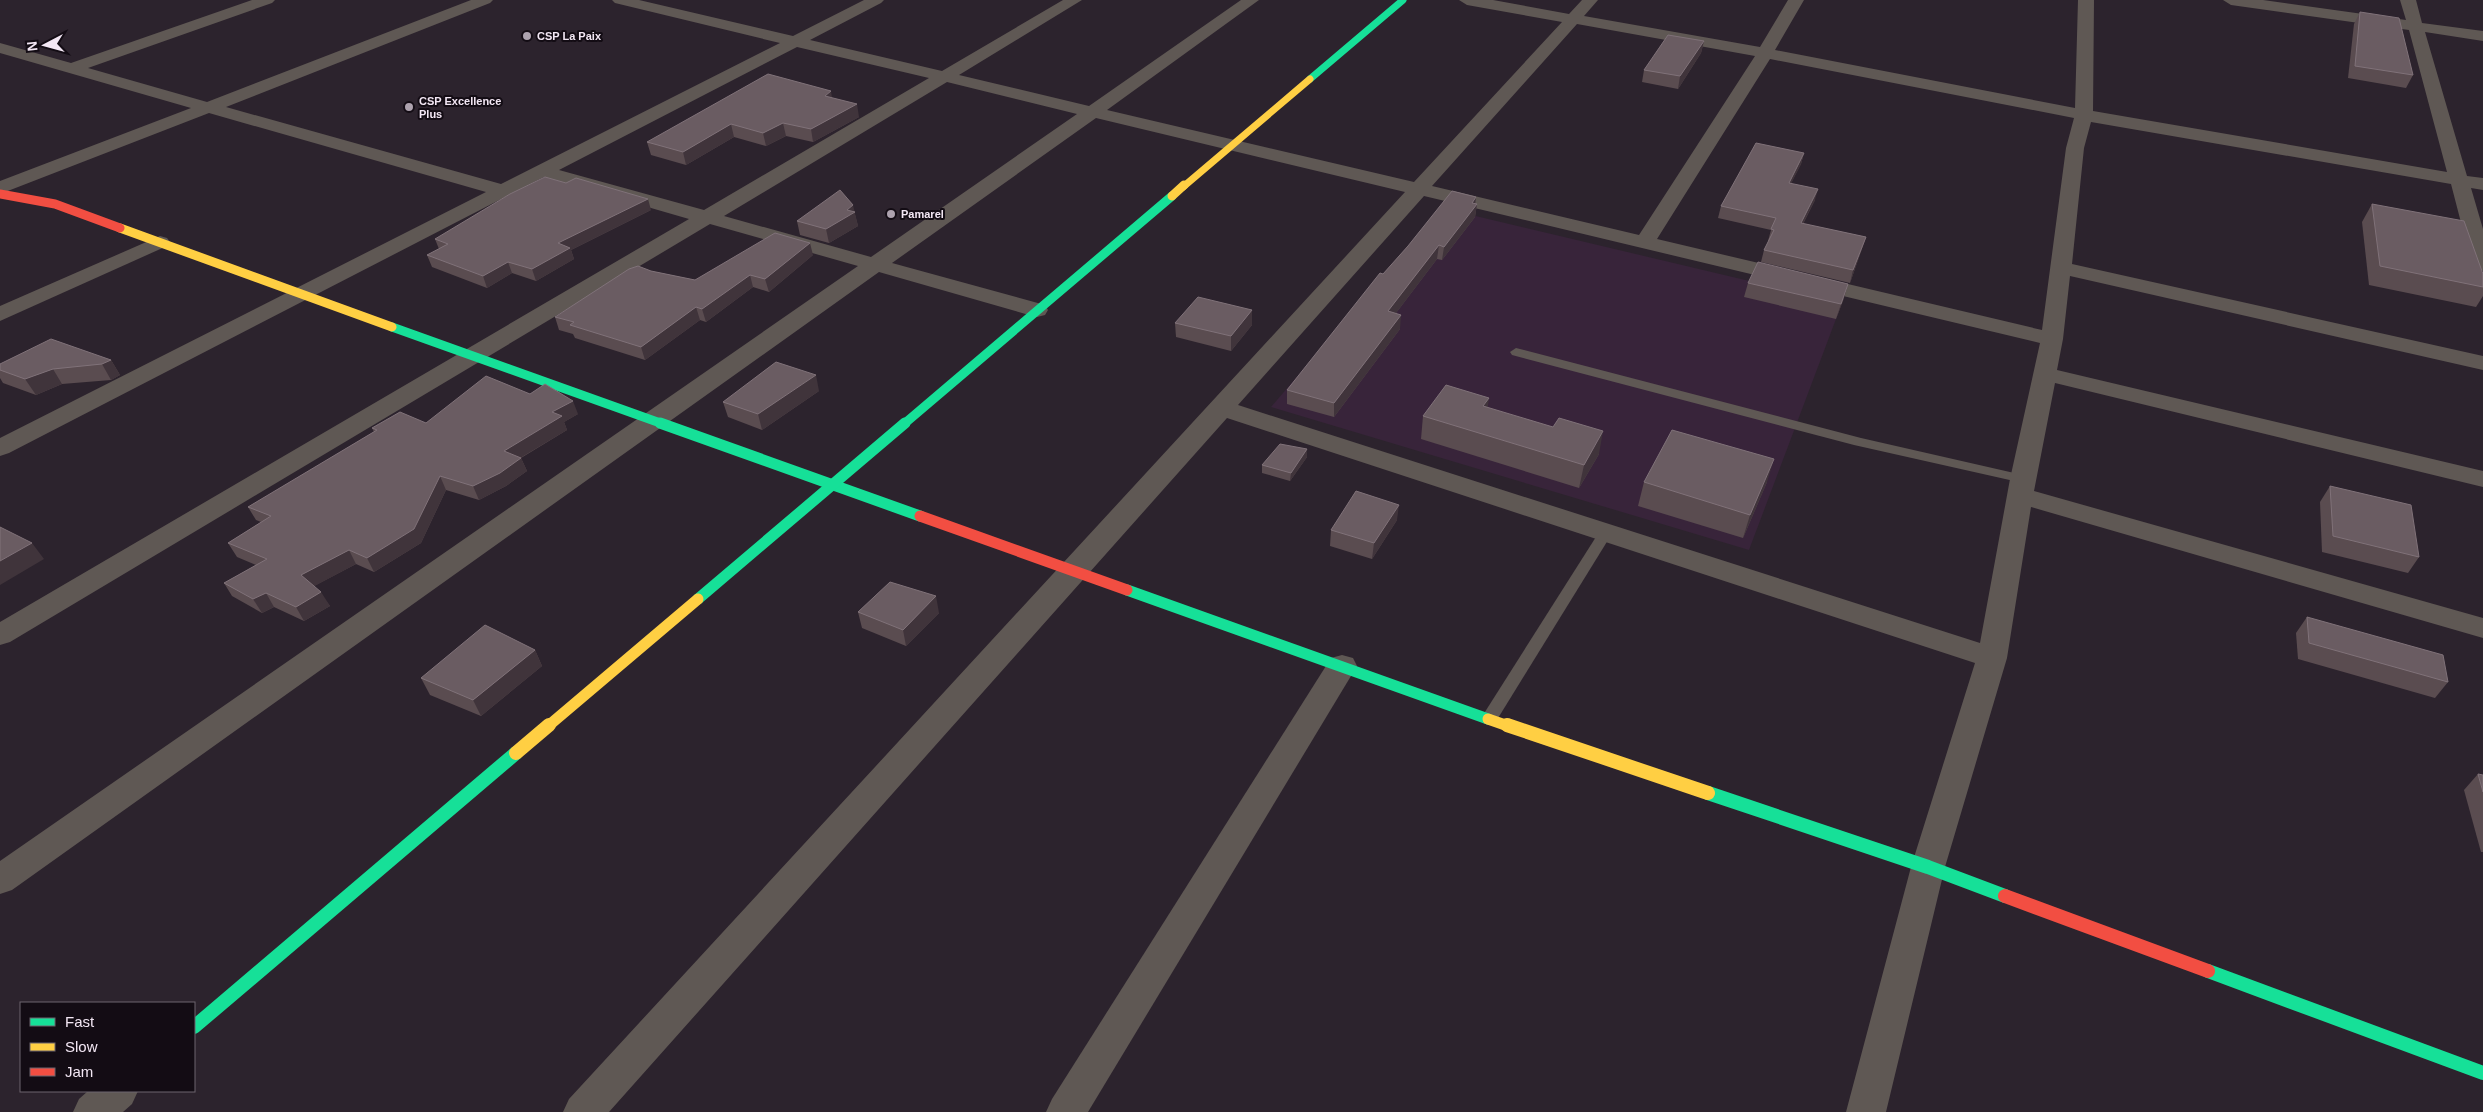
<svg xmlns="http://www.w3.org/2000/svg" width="2483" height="1112" font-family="Helvetica,sans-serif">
<rect width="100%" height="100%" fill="#2c232d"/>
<!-- built -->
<path fill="#38243a" d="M1442 208 1842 303 1749 550 1271 407Z"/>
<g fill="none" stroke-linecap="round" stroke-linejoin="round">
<!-- lane -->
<g fill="#5f5854" fill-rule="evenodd">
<path d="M1516 348 1861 438 2023 475 2030 479 2023 483 1854 445 1512 355 1510 352Z"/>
<path d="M1606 527 1613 532 1495 723 1489 725 1483 723 1481 719 1483 715 1601 529Z"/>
</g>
<!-- street -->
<g fill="#5f5854" fill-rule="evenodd">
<path d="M252 0H275L272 3 88 68 207 102 471 0H493L490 3 226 107 501 184 780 43 615 3 612 0H639L793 36 864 0H884L881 3 810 40 942 71 1063 0H1082L959 75 1089 106 1241 0H1259L1107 110 1414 182 1562 22 1467 5 1459 0H1493L1569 14 1582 0H1598L1584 16 1760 47 1788 0H1804L1775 50 2075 108 2078 0H2094L2093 111 2447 172 2409 30 2231 5 2223 0H2263L2406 20 2400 0H2416L2422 23 2483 31V41L2425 32 2467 176 2483 178V190L2471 188 2483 229V271L2476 269 2472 265 2451 184 2091 122 2084 148 2072 264 2483 356V370L2070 276 2063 339 2057 370 2483 471V487L2055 383 2034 491 2483 618V638L2031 507 2007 658 1945 867 1886 1112H1846L1911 867 1975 663 1227 418 609 1112H563L569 1099 1405 192 1096 118 892 263 1045 305 1048 310 1045 315 1037 317 1029 315 879 272 12 890 0 894V861L858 266 710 224 10 642 0 645V622L689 219 544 177 9 453 0 456V438L486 192 209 113 0 194V181L191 108 0 53V43L71 63ZM1577 24 1755 56 1639 235 1432 186ZM797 47 929 78 704 210 559 170ZM1770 59 2074 118 2066 148 2042 330 1657 239ZM947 82 1077 114 871 257 724 216ZM1424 196 2040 343 2010 479 1980 643 1238 405Z"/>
<path d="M160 236 167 238 170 242 167 246 0 321V306Z"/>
<path d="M1342 655 1353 658 1357 666 1088 1112H1046L1052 1099 1331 658Z"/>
<path d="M88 1091H138L132 1104 123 1112H73L79 1099Z"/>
</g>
<!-- fast-far3 -->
<path stroke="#16e098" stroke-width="7" d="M1310 79 1403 0"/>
<!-- fast-far2 -->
<g stroke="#16e098" stroke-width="9">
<path d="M392 327 663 424"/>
<path d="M904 424 1172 196"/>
</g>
<!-- fast-far1 -->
<g stroke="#16e098" stroke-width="11">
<path d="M660 423 920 516"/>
<path d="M1127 590 1488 719"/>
<path d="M698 599 905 423"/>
</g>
<!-- fast -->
<g stroke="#16e098" stroke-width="14">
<path d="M1708 793 1928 867 2005 896"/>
<path d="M2208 971 2483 1073"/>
<path d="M194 1027 516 753"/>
</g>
<!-- slow-far3 -->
<path stroke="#ffcf43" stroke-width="7" d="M1183 187 1310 79"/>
<!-- slow-far2 -->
<g stroke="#ffcf43" stroke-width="9">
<path d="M1172 196 1184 185"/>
<path d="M120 228 392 327"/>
</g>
<!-- slow-far1 -->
<g stroke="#ffcf43" stroke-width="11">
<path d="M1488 719 1511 727"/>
<path d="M547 727 698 599"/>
</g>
<!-- slow -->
<g stroke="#ffcf43" stroke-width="14">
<path d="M1507 725 1708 793"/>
<path d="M516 753 549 725"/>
</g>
<!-- jam-far2 -->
<path stroke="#f24e42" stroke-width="9" d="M0 194 55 204 120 228"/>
<!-- jam-far1 -->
<path stroke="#f24e42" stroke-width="11" d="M920 516 1127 590"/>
<!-- jam -->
<path stroke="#f24e42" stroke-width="14" d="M2005 896 2208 971"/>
</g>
<!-- wall -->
<g fill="#5a4c50">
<path d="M2360 12 2413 75 2406 88 2348 78 2354 24Z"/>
<path d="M1704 41 1701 53 1678 89 1642 82 1644 70Z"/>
<path d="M832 98 859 117 813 142 786 136 766 146 734 137 686 165 651 155 647 142Z"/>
<path d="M1804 153 1801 164 1791 183 1815 200 1803 224 1866 237 1850 283 1761 262 1764 250 1769 241H1768L1771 230 1718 218 1721 206Z"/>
<path d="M1475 204H1477L1475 217 1442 260 1437 259 1396 313 1400 329 1334 417 1287 404V390L1383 274Z"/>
<path d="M2372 204 2483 274V296L2476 307 2369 285 2362 222Z"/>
<path d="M651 210 571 250 574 259 536 281 512 273 487 288 432 267 427 255 439 249 435 239Z"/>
<path d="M854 211 858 226 829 243 800 235 797 221Z"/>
<path d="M813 255 769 292 753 287 706 322 700 320 645 360 575 338 573 334 559 330 555 317 651 271 695 280Z"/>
<path d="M1748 283 1844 298 1836 319 1744 297Z"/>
<path d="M1252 310V325L1231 351 1176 337 1175 323Z"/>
<path d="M111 360 120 375 111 380 62 384 36 395 3 383 0 378V364Z"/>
<path d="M819 391 762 430 728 417 723 402Z"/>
<path d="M1488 408 1599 454 1579 488 1421 439 1423 416Z"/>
<path d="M578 414 564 422 567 430 521 458 527 471 506 486 479 500 446 490 421 543 374 572 356 564 314 586 330 606 304 621 274 607 262 613 232 596 224 583 256 565 237 557 228 543 261 522 256 520 248 507 374 432 372 428 426 423Z"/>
<path d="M1307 449V457L1290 481 1262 473V465Z"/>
<path d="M1644 482H1767L1743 538 1638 506Z"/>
<path d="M2330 486 2419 557 2408 573 2322 552 2320 502Z"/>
<path d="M1397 520 1372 559 1330 546 1331 530Z"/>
<path d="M858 612 939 613 906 646 862 628Z"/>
<path d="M2307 617 2448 682 2435 698 2298 659 2296 633Z"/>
<path d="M535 650 542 666 481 716 430 695 421 678Z"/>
<path d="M2478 774 2483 792V852H2481L2464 790Z"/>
</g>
<!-- shaded-wall -->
<g fill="#40343b">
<path d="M1704 41 1701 53 1678 89 1680 76Z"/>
<path d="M831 91 833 104 825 96Z"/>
<path d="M857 104 859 117 813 142 811 129Z"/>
<path d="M783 123 786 136 766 146 763 133Z"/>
<path d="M731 124 734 137 686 165 683 152Z"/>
<path d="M1804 153 1801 164 1786 194 1789 183Z"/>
<path d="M1818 189 1815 200 1797 235 1801 223Z"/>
<path d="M1476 197 1475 206 1477 204 1475 217 1442 260 1444 247Z"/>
<path d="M648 199 651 210 571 250 574 259 536 281 532 269 558 243Z"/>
<path d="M853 205 858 226 829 243 826 229Z"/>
<path d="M1866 237 1862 249 1850 283 1853 270Z"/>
<path d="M810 243 813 255 769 292 765 279Z"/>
<path d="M1439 245 1437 259 1387 325 1388 311Z"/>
<path d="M508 262 512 273 487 288 483 276Z"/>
<path d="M750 275 753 287 706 322 702 309Z"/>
<path d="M1848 284 1844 298 1836 319 1841 304Z"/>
<path d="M696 307 700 320 645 360 641 347Z"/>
<path d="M1252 310V325L1231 351V336Z"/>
<path d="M1401 315 1400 329 1334 417V403Z"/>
<path d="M111 360 120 375 111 380 102 364Z"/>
<path d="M53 369 62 384 36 395 25 379Z"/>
<path d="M816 375 819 391 762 430 758 414Z"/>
<path d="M1489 398 1486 420 1483 406Z"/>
<path d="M573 401 578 414 564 422 567 430 510 464 504 451 552 412Z"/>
<path d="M1603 431 1599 454 1579 488 1584 465Z"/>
<path d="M1307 449V457L1290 481 1291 473Z"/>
<path d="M521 458 527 471 506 486 479 500 473 486Z"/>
<path d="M1774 459 1767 482 1743 538 1750 515Z"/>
<path d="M440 476 446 490 421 543 374 572 367 558Z"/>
<path d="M1399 505 1397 520 1372 559 1374 543Z"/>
<path d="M32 543 44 559 0 585V561Z"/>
<path d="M349 550 356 564 309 589 301 575Z"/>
<path d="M321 592 330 606 304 621 296 607Z"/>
<path d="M266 593 274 607 262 613 253 599Z"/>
<path d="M936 596 939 613 906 646 903 630Z"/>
<path d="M535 650 542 666 481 716 473 700Z"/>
</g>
<!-- building -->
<g fill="#6a5c62" stroke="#807279">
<path d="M2360 12 2399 18 2413 75 2355 66Z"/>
<path d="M1668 35 1704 41 1680 76 1644 70Z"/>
<path d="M768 74 831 91 825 96 857 104 811 129 783 123 763 133 731 124 683 152 647 142Z"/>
<path d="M1756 143 1804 153 1789 183 1818 189 1801 223 1866 237 1853 270 1764 250 1774 230 1771 229 1776 218 1721 206Z"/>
<path d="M545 177 566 183 576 178 648 199 558 243 570 248 532 269 508 262 483 276 427 255 448 244 435 239 510 194Z"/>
<path d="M840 190 853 205 847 210 855 212 826 229 797 221Z"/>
<path d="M1452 191 1476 197 1472 203 1477 204 1444 247 1439 245 1388 311 1401 315 1334 403 1287 390 1380 273 1383 274 1408 246Z"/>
<path d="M2372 204 2464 221 2483 274V287L2380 266Z"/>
<path d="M775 233 810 243 765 279 750 275 702 309 696 307 641 347 570 325 574 322 555 317 629 269 638 266 651 271 695 280Z"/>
<path d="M1758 262 1848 284 1841 304 1748 283Z"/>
<path d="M1198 297 1252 310 1231 336 1175 323Z"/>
<path d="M51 339 111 360 102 364 53 369 25 379 0 370V364Z"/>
<path d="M776 362 816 375 758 414 723 402Z"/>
<path d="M486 376 530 394 545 384 573 401 552 412 562 416 504 451 521 458 500 473 473 486 440 476 414 529 367 558 349 550 301 575 321 592 296 607 266 593 253 599 224 583 267 559 228 543 271 516 248 507 377 430 372 428 400 412 426 423Z"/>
<path d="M1446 385 1489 398 1483 406 1553 427 1559 418 1603 431 1584 465 1423 416Z"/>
<path d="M1672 430 1774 459 1750 515 1644 482Z"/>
<path d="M1280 444 1307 449 1291 473 1262 465Z"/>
<path d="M2330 486 2411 505 2419 557 2333 536Z"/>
<path d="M1356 491 1399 505 1374 543 1331 530Z"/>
<path d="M0 527 32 543 0 561Z"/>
<path d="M890 582 936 596 903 630 858 612Z"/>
<path d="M2307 617 2443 655 2448 682 2309 643Z"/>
<path d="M485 625 535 650 473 700 421 678Z"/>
<path d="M2478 774 2483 775V792Z"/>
</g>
<!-- markers -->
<g fill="#ada2ae" stroke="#130c14" stroke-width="2">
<circle cx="527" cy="36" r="5"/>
<circle cx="409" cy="107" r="5"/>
<circle cx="891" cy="214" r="5"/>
</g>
<g text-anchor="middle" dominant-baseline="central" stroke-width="4" stroke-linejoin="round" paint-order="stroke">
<!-- far-poi labels -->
<g font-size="11" font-weight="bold" fill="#f3e7f4" stroke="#130c14" text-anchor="start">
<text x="537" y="36">CSP La Paix</text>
<text x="419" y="101">CSP Excellence<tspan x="419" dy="13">Plus</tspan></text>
<text x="901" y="214">Pamarel</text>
</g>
</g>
<!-- legend -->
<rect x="20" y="1002" width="175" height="90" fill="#130c14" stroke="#6d646e"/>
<rect x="30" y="1018" width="25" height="8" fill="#16e098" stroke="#6d646e"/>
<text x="65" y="1027" font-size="15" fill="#f3e7f4">Fast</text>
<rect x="30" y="1043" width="25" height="8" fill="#ffcf43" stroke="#6d646e"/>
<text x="65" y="1052" font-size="15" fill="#f3e7f4">Slow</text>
<rect x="30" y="1068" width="25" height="8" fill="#f24e42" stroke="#6d646e"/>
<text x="65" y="1077" font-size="15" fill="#f3e7f4">Jam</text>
<!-- north arrow -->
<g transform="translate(45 45) rotate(264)" stroke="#130c14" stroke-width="4" paint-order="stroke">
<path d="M0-4L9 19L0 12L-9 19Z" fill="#f3e7f4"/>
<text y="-8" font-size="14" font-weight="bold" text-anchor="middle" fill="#f3e7f4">N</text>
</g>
</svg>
